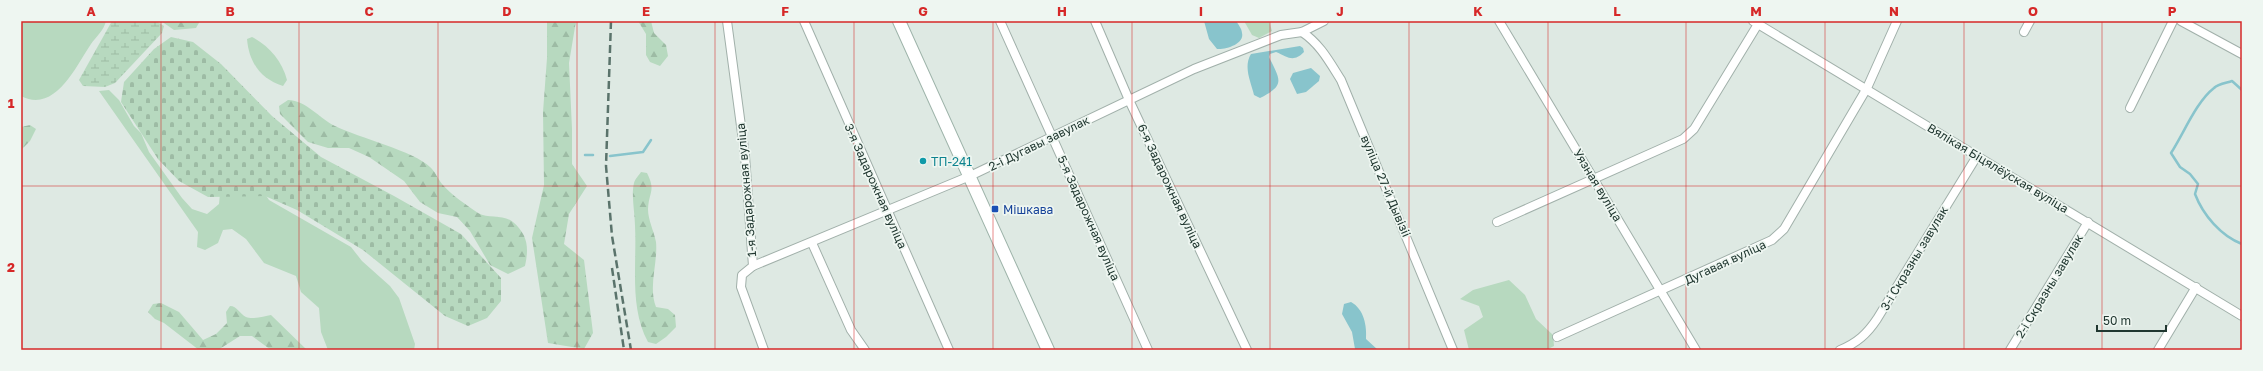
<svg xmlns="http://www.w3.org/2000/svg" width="2263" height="371" font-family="'Golos Text',sans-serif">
<defs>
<pattern id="forest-firs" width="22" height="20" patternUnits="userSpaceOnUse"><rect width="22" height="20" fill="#b7d9bf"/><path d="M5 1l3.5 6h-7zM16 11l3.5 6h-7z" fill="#9dbba4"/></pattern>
<pattern id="wetland-marsh" width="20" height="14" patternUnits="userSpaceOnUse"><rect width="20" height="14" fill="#b7d9bf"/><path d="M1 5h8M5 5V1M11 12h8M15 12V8" fill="none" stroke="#9dbba4"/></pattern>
<pattern id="cemetery-stones" width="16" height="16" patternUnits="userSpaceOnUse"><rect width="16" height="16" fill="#b7d9bf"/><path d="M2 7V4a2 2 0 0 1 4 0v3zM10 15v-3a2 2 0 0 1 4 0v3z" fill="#9dbba4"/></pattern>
</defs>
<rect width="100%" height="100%" fill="#dee9e3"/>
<!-- green -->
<g fill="#b7d9bf">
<path d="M21 21H106C104 30 96 37 91 44 76 66 55 114 21 96Z"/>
<path d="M1244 21H1269L1272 31 1259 38 1252 35Z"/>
<path d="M252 37C269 46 282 61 287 80L283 86C261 79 249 63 247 39Z"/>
<path d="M109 90 119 100 134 126 141 133 149 152 182 198 192 209 207 214 219 204 221 183 257 182 269 200 351 247 362 261 390 286 399 298 415 344 414 350H328L321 332 319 308 301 292 296 276 264 263 246 239 232 229 223 230 218 243 205 250 197 247 198 232 99 91Z"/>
<path d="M1509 280 1525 295 1536 319 1553 335 1554 346 1546 350H1469L1464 330 1483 317 1479 306 1460 299 1473 290Z"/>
</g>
<!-- forest -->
<g fill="url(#forest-firs)">
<path d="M161 21H200L196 28 174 30Z"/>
<path d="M547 21H576L569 63 572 129V164L587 186 569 214 564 244 584 260 593 333 584 349 548 343 532 238 544 185 543 112 547 58Z"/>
<path d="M638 21H651L654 33 666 45 668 56 660 66 650 62 646 55V34Z"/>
<path d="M288 100C307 101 319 118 335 126 359 138 414 151 430 167 435 171 438 179 442 184 451 195 467 205 478 213 489 219 503 214 513 222 528 235 529 248 525 266L508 274 490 265 470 231 457 217 438 213 420 202 404 181 369 157 349 148H328L308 142 280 114 279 106Z"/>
<path d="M30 125 36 129 30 141 21 150V127Z"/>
<path d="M641 172 647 173C656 191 649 191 648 209 648 220 654 231 656 242 658 264 648 286 656 307L668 309 675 315 676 327 666 337 656 344 648 342C629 307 637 264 635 226 635 213 631 195 634 183 635 179 639 175 641 172Z"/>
<path d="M161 303 179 312 203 340 216 334 227 323 226 312 230 306C237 306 240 314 246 317 253 320 264 316 271 315L307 350H271L252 336H240L218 350H199L164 323 155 319 148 312 153 304Z"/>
</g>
<!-- wetland -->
<path fill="url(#wetland-marsh)" d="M112 21H156L164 26 162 33 115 83 105 87 83 86 79 80Z"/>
<!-- cemetery -->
<path fill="url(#cemetery-stones)" d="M171 37 193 42 221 64 272 116 321 157 394 196 461 234 501 278V301L487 318 468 326 445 316 363 250 297 210 265 196 208 197 179 181 158 159 121 102 124 82 154 49Z"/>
<!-- water -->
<g fill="#88c4cc">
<path d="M1204 21H1236C1238 24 1242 29 1242 33 1245 44 1225 50 1217 49L1209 39Z"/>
<path d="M1300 46 1303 48 1304 52C1293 63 1288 57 1276 52L1270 54 1269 57C1280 80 1286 85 1260 98L1254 95C1251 82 1243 67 1251 54Z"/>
<path d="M1311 68 1320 76 1319 81 1306 92 1297 94 1290 79 1293 73Z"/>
<path d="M1351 302C1364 309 1367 326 1366 339L1378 350 1355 349 1352 332 1342 314 1344 304Z"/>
</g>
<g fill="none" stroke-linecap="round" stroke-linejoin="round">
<!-- stream -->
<g stroke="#88c4cc" stroke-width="2.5">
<path d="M2242 90 2232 81C2226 83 2218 84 2214 88 2196 102 2184 133 2171 153L2180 167 2190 174 2198 184 2195 194C2203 215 2221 236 2242 244"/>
<path d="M585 155H593"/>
<path d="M610 156 643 152 651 140"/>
</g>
<!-- minor casing -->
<g stroke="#a1b0aa" stroke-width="10">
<g id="minor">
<path d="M727 21 745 156 753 266 742 275 741 287 764 350"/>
<path d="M804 21 949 350"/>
<path d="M1000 21 1148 350"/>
<path d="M1095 21 1129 100 1247 350"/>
<path d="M1499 21 1696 350"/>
<path d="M1753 21 2242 316"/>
<path d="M2181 21 2242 54"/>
<path d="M1302 32C1320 44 1329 61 1341 80L1453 350"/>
<path d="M2024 32 2030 21"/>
<path d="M2130 108 2173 21"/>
<path d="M1497 222 1683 139 1694 129 1758 24"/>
<path d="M812 243 851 330 865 350"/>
<path d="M753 266 970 176 1194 69 1281 35 1302 32 1324 21"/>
<path d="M1557 337 1772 240 1784 229 1867 88 1897 21"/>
<path d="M1840 350C1857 343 1867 334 1877 319L1977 156"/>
<path d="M2010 350 2088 222"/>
<path d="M2158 350 2196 287"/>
</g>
</g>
<!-- secondary casing -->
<g stroke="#9eb4aa" stroke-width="14">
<path id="secondary" d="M899 21 1048 350"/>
</g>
<!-- minor -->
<use href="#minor" stroke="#fff" stroke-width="8"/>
<!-- secondary -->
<use href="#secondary" stroke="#fff" stroke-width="12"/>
<!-- rail -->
<g stroke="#5a736b" stroke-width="2.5" stroke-dasharray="8 4" stroke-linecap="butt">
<path d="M611 21 606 166 612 236 631 350"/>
<path d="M612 268 624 350"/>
</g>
</g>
<!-- grid -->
<path fill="none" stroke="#d62828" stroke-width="1" stroke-opacity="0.55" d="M161 21V350M299 21V350M438 21V350M577 21V350M715 21V350M854 21V350M993 21V350M1132 21V350M1270 21V350M1409 21V350M1548 21V350M1686 21V350M1825 21V350M1964 21V350M2102 21V350M21 186H2242"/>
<!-- markers -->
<circle fill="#0f9aa8" stroke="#eef6f1" stroke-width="1.5" cx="923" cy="161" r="4"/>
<rect fill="#1a4fb4" stroke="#eef6f1" stroke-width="1.5" x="991" y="205" width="8" height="8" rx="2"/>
<g text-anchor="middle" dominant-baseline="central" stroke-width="3.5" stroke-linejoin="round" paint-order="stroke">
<!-- street labels -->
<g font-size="12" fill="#203730" stroke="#eef6f1">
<text transform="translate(1039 143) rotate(-26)">2-і Дугавы завулак</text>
<text transform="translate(1998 168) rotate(31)">Вялікая Біцялёўская вуліца</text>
<text transform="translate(1598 185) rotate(59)">Уязная вуліца</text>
<text transform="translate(876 186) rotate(66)">3-я Задарожная вуліца</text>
<text transform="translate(1170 186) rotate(65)">6-я Задарожная вуліца</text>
<text transform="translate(1386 186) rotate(67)">вуліца 27-й Дывізіі</text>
<text transform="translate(746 190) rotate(-95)">1-я Задарожная вуліца</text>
<text transform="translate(1089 218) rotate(66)">5-я Задарожная вуліца</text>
<text transform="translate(1914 258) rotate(-59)">3-і Скразны завулак</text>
<text transform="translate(1725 262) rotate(-25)">Дугавая вуліца</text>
<text transform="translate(2049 286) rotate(-59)">2-і Скразны завулак</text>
</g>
<!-- culture labels -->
<g font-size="12" fill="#0d838f" stroke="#eef6f1" text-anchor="start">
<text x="931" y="161">ТП-241</text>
</g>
<!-- transit labels -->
<g font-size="12" fill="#164399" stroke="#eef6f1" text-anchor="start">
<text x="1003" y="209">Мішкава</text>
</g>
</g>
<!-- border -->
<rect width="2263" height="371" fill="none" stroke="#eef6f1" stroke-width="44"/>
<!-- scale -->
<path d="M2097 325v6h69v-6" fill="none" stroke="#203730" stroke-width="2"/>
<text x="2103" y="325" font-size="12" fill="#203730" stroke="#eef6f1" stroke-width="3" paint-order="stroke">50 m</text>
<rect x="22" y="22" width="2219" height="327" fill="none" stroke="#d62828" stroke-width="1.5"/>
<g font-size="13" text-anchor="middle" font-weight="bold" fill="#d62828">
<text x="91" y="16">A</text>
<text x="230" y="16">B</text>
<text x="369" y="16">C</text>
<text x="507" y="16">D</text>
<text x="646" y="16">E</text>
<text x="785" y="16">F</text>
<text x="923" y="16">G</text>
<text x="1062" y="16">H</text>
<text x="1201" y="16">I</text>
<text x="1340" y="16">J</text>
<text x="1478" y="16">K</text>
<text x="1617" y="16">L</text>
<text x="1756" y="16">M</text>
<text x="1894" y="16">N</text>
<text x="2033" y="16">O</text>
<text x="2172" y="16">P</text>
<text x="11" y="108">1</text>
<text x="11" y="272">2</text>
</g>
</svg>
